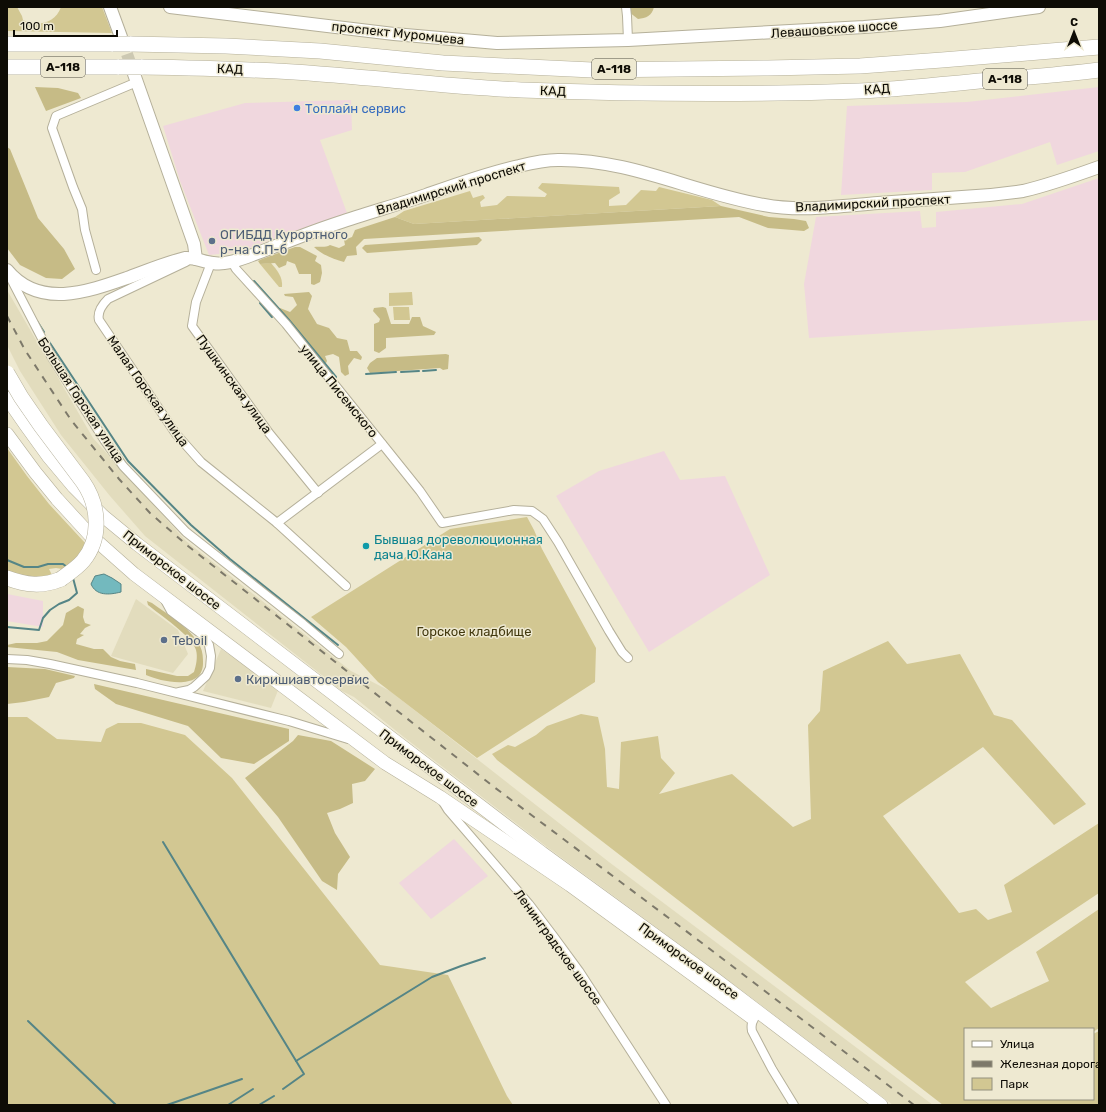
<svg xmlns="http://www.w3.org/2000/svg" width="1106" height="1112" font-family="Rubik,sans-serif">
<rect width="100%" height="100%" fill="#eee9d1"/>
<!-- built -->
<g fill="#e2dcbd">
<path d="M7 290 93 438 186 541 351 671 390 691 609 862 933 1105H893L720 974 547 847 405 738 354 697 342 691 145 536 110 496 61 435 20 371 7 345Z"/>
<path d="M136 599 178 630 188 654 173 673 111 656Z"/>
<path d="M221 649 279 688 271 708 203 691Z"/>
</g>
<!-- industrial -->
<g fill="#f0d7de">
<path d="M1099 87V151L1057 165 1050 142 965 172 932 173V190L841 195 847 106 967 102Z"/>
<path d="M351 100 352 130 320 140 347 213 292 232 249 248 230 253 209 255 180 181 163 126 245 103Z"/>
<path d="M1099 178V320L809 338 804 284 816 217 920 211 922 228 936 227V212L1022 204Z"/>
<path d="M664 451 680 480 725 476 770 575 649 652 556 496 599 471Z"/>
<path d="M7 594 43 601V627L7 621Z"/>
<path d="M454 839 488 876 431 919 399 883Z"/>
</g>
<!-- green -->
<g fill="#d2c792">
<path d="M7 7H17L22 16 23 20C37 27 55 24 61 7H102L112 33 7 31Z"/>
<path d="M542 183 619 187 620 193 609 200V206L626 205 641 190 656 191 659 187 712 200 721 206 414 224 395 217 404 211 470 191 473 198 483 195 485 198 480 202 481 207 497 205 507 196 545 197 547 194 538 188Z"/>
<path d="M271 263C277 270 283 277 282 287H279L260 264Z"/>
<path d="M412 292 413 305 389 306V293Z"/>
<path d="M393 307H409L410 320H394Z"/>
<path d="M7 448 27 476 49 504 86 544 75 562 62 569 56 568 49 569 53 577C37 578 21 580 7 570Z"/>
<path d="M527 517 534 530 542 549 596 648 595 682 477 758 378 682 346 647 311 617 450 529Z"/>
<path d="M888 641 907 664 960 654 994 715 1012 720 1086 804 1054 825 983 747 883 816 959 913 976 909 988 920 1012 912 1004 885 1099 823V893L965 982 991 1008 1049 981 1036 952 1099 909V1028L1093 1032V1029H965V1099H1093V1034L1099 1031V1105H943L497 760 492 754 508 745 515 747 536 735 547 726 581 714 598 717 605 749 607 787 619 789 621 742 658 736 661 758 675 773 659 794 732 774 793 827 811 819 808 725 820 711 823 671Z"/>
<path d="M7 717H27L57 739 101 742 106 729 118 723H141L185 735 232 778 380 965 448 975 507 1096 513 1105H7Z"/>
</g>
<!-- forest -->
<g fill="#c6bb86">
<path d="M628 7H654C652 16 646 18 638 19L629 12Z"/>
<path d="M35 87 58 88 78 93 81 98 46 111Z"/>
<path d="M7 147 10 149 38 218 64 249 75 269 62 279 46 278 20 265 7 248Z"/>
<path d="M721 206 769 217 794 219 806 221 809 228 804 231 768 228 739 217 364 239 356 247 357 255 347 256 344 262C334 259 322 255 314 247 320 246 325 248 330 245L339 248 345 245 344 240 352 237 355 230 395 217 414 224Z"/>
<path d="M479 237 482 240 477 245 367 253 362 248 365 245Z"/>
<path d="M295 247H300L317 256 315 261 321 265 322 273 320 282 314 285 311 284V274H299L295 264 287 261 286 265 279 268 275 263 260 264 258 261 262 259Z"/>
<path d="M309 292 312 296 308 309 317 324 329 328 337 338 347 340 350 351H357L362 357 361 360 354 358 348 366 349 374 345 376 341 372 339 357 333 354 325 356 327 361 325 365 321 363 279 312 280 308 290 312 297 305 293 297 285 296 284 294Z"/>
<path d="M383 307 386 308 391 324H409L412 317H420L423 326 436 332 434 335 386 338V348L379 353 374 351V324L379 322 380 319 373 311 374 308Z"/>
<path d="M446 354 449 355 448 369 443 370 440 368 370 373 367 368 370 363 377 358Z"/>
<path d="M147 601 152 603C168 615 190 627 200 646 203 652 203 658 203 664 202 691 162 682 146 675V669L177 676H188L194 672C196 666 198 657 196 650 193 637 159 614 148 605Z"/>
<path d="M78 606 84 609 83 617 85 623 91 625 85 628 80 634 84 635 77 639 76 644 94 649H103L111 657 120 661 135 664 136 670 78 660 57 652 7 647V645L16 643H37L47 641 63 625 66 613Z"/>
<path d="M7 667 45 669 75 676 74 678 56 683 49 697 24 702 7 704Z"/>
<path d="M94 684 289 729V741L254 764 221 758 188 726 116 704 95 689Z"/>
<path d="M298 735 331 741 375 769 365 781 352 784 353 803 340 809 327 813 335 833 350 857 338 874 337 890 322 881 278 817 245 778 293 741Z"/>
</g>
<!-- water -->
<path fill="#73b9be" stroke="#558586" d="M104 574 112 578 121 584V592C109 595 96 596 91 584L95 576Z"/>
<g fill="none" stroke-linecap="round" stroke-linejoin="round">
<!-- stream -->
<g stroke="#558586" stroke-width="2">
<path d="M254 281 289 320 336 377"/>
<path d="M260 303 272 317"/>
<path d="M37 321 44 332"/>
<path d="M48 340 128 461 191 525 230 559 338 645"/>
<path d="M423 371 436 370"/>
<path d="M401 372 419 371"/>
<path d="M366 374 396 372"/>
<path d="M7 560 24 567H38L48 564H63L67 567"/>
<path d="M7 627 39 630 43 618 50 610 59 604 69 600 77 593 73 578"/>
<path d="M163 842 304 1074 283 1089"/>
<path d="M28 1021 116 1105"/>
<path d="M296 1061 432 977 461 966 485 958"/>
<path d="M167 1105 242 1079"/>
<path d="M228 1105 253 1089"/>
<path d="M259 1105 274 1096"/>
</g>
<!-- secondary-tunnel -->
<path stroke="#ccc8b2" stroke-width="12" stroke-dasharray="12 6" stroke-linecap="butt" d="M121 37 134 74"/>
<!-- street casing -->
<g stroke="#b5b09a" stroke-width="10">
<g id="street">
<path d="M626 7 627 16 628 40"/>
<path d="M186 262 108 299C102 305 97 312 99 320L176 434 201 462 277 523 346 586"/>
<path d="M232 262 236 269 286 324 420 491 442 523 514 510 532 511 543 519 558 542 609 631 622 652 628 658"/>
<path d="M211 263 196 302 192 326 269 433 318 493"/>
<path d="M96 270 85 230 82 209 73 187 52 128 56 116 137 82"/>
<path d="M9 275 51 356 105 441 123 466 186 532 303 624 339 654"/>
<path d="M277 523 382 444"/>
<path d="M165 600 171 611 204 636 209 645 211 656 210 668 206 676 194 687 189 690 179 692"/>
<path d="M7 659 27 660 50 664 137 683 289 721 348 739"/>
<path d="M443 802 448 810 529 904 554 937 579 971 666 1105"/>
<path d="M754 1019C751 1023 751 1026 752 1031L772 1069 794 1105"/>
</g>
</g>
<!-- secondary casing -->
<g stroke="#b5b09a" stroke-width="14">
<g id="secondary">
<path d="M110 7 121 37"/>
<path d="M170 7 394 34 497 43 628 40 864 27 940 21 1039 7"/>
<path d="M134 74 194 244 196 259"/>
<path d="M7 270C39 309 87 292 127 278 146 271 165 263 185 258 195 257 203 262 213 263 224 265 236 261 247 257 277 246 307 233 338 223 367 213 397 205 426 195 457 184 487 173 519 166 531 163 545 160 558 160 631 159 693 193 764 205 801 212 841 206 878 203 906 201 934 199 962 197 982 196 1003 194 1023 191 1049 185 1074 176 1099 167"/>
</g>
</g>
<!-- primary casing -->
<g stroke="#b5b09a" stroke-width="14">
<g id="primary">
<path d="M7 398 25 424 48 456 74 487 103 516 137 544 542 853 715 979 881 1105"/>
<path d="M7 434 35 472 57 499 90 535 134 574 385 763 440 797 570 885 751 1017"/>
</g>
</g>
<!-- highway casing -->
<g stroke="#b5b09a" stroke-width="16">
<g id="highway">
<path d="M7 44H113"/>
<path d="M130 44 226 46 320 51 443 63 592 70 768 68 860 66 942 60 1099 47"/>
<path d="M7 67H119"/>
<path d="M141 67C201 68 260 69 320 74 387 79 454 87 521 90 634 94 747 95 859 91 899 89 939 85 979 81 1019 78 1059 75 1099 70"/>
<path d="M7 578C26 585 42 587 61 579"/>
</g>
</g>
<!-- street -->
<use href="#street" stroke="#fff" stroke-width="8"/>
<!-- secondary -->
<use href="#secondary" stroke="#fff" stroke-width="12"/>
<!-- primary -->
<use href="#primary" stroke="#fff" stroke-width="13"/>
<!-- highway -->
<use href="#highway" stroke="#fff" stroke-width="15"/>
<!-- rail -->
<path stroke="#7d796a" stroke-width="2" stroke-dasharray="7 7" stroke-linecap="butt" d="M7 316 25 350 71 420 119 479 150 513 188 546 494 787 698 940 914 1105"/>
<!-- highway-bridge casing -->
<g stroke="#b5b09a" stroke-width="16" stroke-linecap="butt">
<g id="highway-bridge">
<path d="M113 44H130"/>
<path d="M119 67H141"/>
<path d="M7 373 21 397 41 426 83 482C99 505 102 538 83 561 77 568 69 573 61 579"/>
</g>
</g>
<!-- highway-bridge -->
<use href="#highway-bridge" stroke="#fff" stroke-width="15"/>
</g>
<!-- markers -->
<circle fill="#3f7fe0" stroke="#eee9d1" stroke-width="1.5" cx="297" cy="108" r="4"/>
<g fill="#5c6f8a" stroke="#eee9d1" stroke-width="1.5">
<circle cx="212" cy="241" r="4"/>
<circle cx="164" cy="640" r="4"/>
<circle cx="238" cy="679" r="4"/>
</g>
<circle fill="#0f9aa8" stroke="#eee9d1" stroke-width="1.5" cx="366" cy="546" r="4"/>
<g text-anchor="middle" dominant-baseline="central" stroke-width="3" stroke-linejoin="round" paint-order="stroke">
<!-- shield labels -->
<g fill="#eee9d1" stroke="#514e42" stroke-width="1">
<rect x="41" y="57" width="44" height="20" rx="3"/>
<rect x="592" y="59" width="44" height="20" rx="3"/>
<rect x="983" y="69" width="44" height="20" rx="3"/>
</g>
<g font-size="12" font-weight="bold" fill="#0e0c05">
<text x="63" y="67">А-118</text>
<text x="614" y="69">А-118</text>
<text x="1005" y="79">А-118</text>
</g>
<!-- street labels -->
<g font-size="13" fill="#0e0c05" stroke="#eee9d1">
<text transform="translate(834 29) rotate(-4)">Левашовское шоссе</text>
<text transform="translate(398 33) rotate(6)">проспект Муромцева</text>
<text transform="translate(230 69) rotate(2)">КАД</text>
<text transform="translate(877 89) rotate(-4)">КАД</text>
<text transform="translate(553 91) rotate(2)">КАД</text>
<text transform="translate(451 188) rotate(-17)">Владимирский проспект</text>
<text transform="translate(873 203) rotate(-3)">Владимирский проспект</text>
<text transform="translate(234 384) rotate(54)">Пушкинская улица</text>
<text transform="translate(148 391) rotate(55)">Малая Горская улица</text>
<text transform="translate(339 391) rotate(51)">улица Писемского</text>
<text transform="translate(81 400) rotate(57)">Большая Горская улица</text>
<text transform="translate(172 570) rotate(38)">Приморское шоссе</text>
<text transform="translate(429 768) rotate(37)">Приморское шоссе</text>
<text transform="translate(558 947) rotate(54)">Ленинградское шоссе</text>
<text transform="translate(689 961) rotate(36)">Приморское шоссе</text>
</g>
<!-- shop labels -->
<g font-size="13" fill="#366cbe" stroke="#eee9d1" text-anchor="start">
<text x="305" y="108">Топлайн сервис</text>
</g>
<!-- service labels -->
<g font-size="13" fill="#4e5e75" stroke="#eee9d1" text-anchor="start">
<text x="220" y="234">ОГИБДД Курортного<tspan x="220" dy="15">р-на С.П-б</tspan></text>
<text x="172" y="640">Teboil</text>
<text x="246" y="679">Киришиавтосервис</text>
</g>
<!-- culture labels -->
<g font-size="13" fill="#0d838f" stroke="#eee9d1" text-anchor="start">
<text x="374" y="539">Бывшая дореволюционная<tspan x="374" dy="15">дача Ю.Кана</tspan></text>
</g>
<!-- park labels -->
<g font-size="13" fill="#42390e" stroke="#eee9d1">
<text x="474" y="631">Горское кладбище</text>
</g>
</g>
<!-- border -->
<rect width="1106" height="1112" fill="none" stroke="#0e0c05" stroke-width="16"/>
<!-- legend -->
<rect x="964" y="1028" width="130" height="72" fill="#eee9d1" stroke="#94917f"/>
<rect x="972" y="1041" width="20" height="6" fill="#ffffff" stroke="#94917f"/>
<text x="1000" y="1048" font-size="12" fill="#0e0c05">Улица</text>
<rect x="972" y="1061" width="20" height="6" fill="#7d796a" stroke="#94917f"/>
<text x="1000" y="1068" font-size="12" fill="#0e0c05">Железная дорога</text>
<rect x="972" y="1078" width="20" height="12" fill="#d2c792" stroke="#94917f"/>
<text x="1000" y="1088" font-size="12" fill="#0e0c05">Парк</text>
<!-- north arrow -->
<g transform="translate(1074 32)" stroke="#eee9d1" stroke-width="3" paint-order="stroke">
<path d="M0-3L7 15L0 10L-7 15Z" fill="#0e0c05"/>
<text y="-6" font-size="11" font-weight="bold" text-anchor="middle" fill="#0e0c05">С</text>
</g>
<!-- scale -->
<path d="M14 30v6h103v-6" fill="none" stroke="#0e0c05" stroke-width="2"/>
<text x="20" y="30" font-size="12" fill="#0e0c05" stroke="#eee9d1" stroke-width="3" paint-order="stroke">100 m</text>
</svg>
